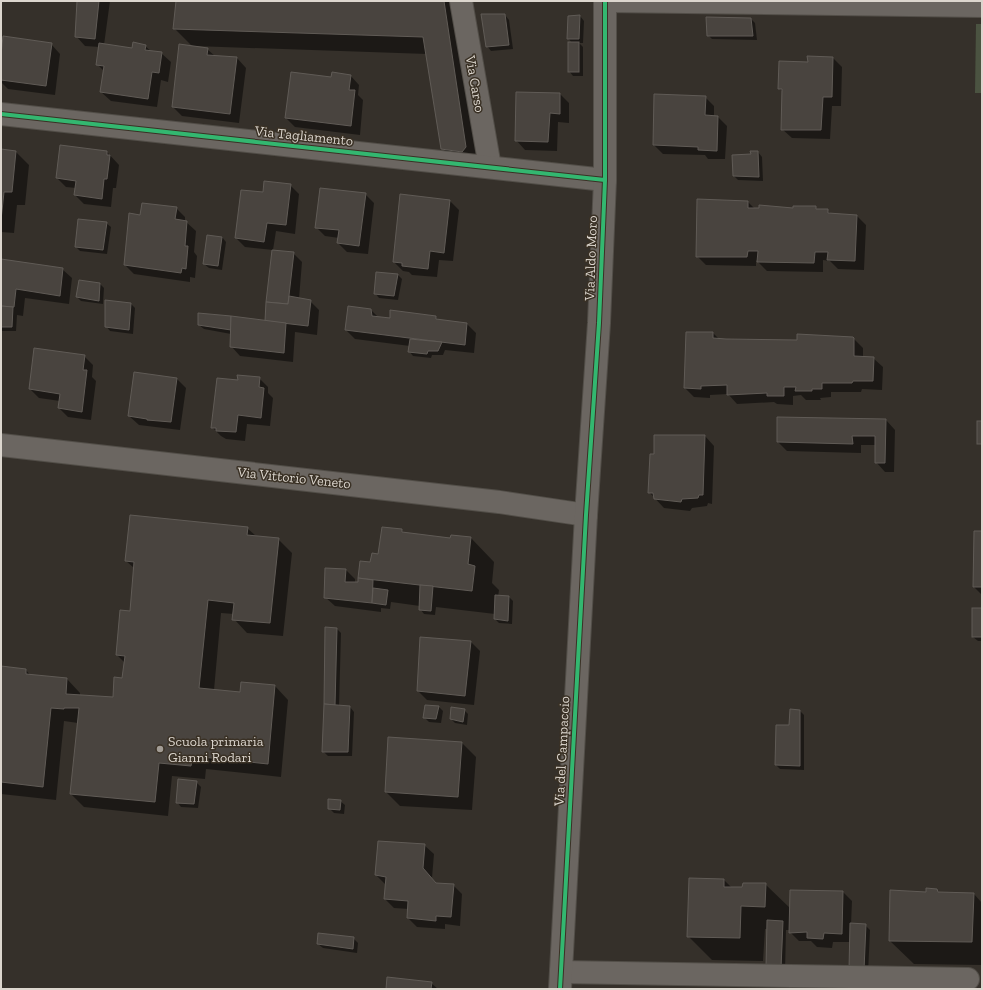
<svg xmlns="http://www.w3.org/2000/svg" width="983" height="990" font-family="'Zilla Slab',serif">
<rect width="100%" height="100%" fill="#35302a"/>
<!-- green -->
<path fill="#4b5341" d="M976 24H982V93H975Z"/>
<!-- shadow -->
<g fill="#0007">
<path d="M78 1H110L104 45 133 49 145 46 152 52 161 53 171 62 168 82 161 80 157 107 111 101 101 92 104 71 97 64 100 47 85 46 76 36Z"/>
<path d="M177 1H459L483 165 459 166 442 148 427 54 194 46V47L207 49 215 56 237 58 246 68 239 123 182 116 173 107 193 47 174 28Z"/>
<path d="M505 15 509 20 513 49 491 51 487 46Z"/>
<path d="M580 16 584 21 583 43H579L583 47V76H573L569 71 572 43 568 38Z"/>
<path d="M751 19 755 23 757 40 712 39 708 35Z"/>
<path d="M51 44 60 54 55 95 8 89 1 82V62Z"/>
<path d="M833 58 842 67 841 106H832L830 139 792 138 782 129 783 92 779 88 809 63Z"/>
<path d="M350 75 359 85 358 95 363 100 360 135 295 127 286 118 332 78Z"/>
<path d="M517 93 560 94 569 103V123L558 122 557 151 525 150 516 140Z"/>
<path d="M705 97 714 106V117H718L727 126 725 159H708L705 155 663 154 654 145Z"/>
<path d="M1 150 16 152 29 165 25 205H17L14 233 1 232Z"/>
<path d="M107 152 119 165 116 188H113L111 207 84 204 75 195 76 188 66 187 57 178Z"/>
<path d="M758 152 762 157 763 181 738 180 734 176 752 155Z"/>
<path d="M290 185 299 194 295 234 276 231 273 250 245 247 236 238 264 193Z"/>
<path d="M365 194 374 203 368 254 347 252 338 243 339 238 325 236 316 227Z"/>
<path d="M450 201 459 210 453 261 439 260 437 277 412 275 409 272 403 271 394 262Z"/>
<path d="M748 202 755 209H794L815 207 818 210H827L832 215 857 216 866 225 864 270 838 269 830 261 823 260V272L767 271 756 260V266L706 265 697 256Z"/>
<path d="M176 208 185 217V221L196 231 194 252 197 256 195 278 190 277V282L134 274 125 265 141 216Z"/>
<path d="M106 223 111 227 107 254 80 251 76 247Z"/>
<path d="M222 237 226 242 222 270 209 268 204 264Z"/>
<path d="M293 253 302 262 299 299 310 301 319 310 317 335 295 332 293 362 240 356 231 346V334L204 329 199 325 266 322Z"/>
<path d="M1 260 62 269 72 278 69 304 25 298 23 316 17 315 16 331H1Z"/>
<path d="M398 275 402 279 398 300 379 298 375 293Z"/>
<path d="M100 284 104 288 103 304 81 301 77 297Z"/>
<path d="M106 301 131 304 135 308 133 334 110 331 106 326Z"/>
<path d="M371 310 379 318 391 319V311L436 317 439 321 467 324 476 333 474 353 445 350 443 355H432L431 358 413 356 409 351 410 346 355 339 346 330Z"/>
<path d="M713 333 719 339 798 341 854 339 863 348V357L873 358 883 367 882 390 862 389 861 392H831V397L820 398 821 400H806L801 395 793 396V405L777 404 774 402 737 404 728 394 710 395V398L694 397 685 388Z"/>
<path d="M84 356 93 365 92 377 96 381 91 420 68 417 59 408 60 401 39 398 30 389Z"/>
<path d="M259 378 268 387V393L273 398 270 426 247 424 245 441 226 439 221 436 212 427 239 381Z"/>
<path d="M177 379 186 388 180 430 139 425 129 416Z"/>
<path d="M886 420 895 430 894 472H885L876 462V445H861V453L787 451 778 442Z"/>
<path d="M705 436 714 446 712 504 708 503 707 506 692 508 690 511 664 508 649 492 655 455Z"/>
<path d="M247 528 257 537 278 539 292 553 283 636 247 633 234 619V614L221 613 214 690 241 693 275 686 288 700 281 777 206 769 205 779 172 776 168 816 84 807 71 794 78 723 64 721 56 800 1 794V668L26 670 31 676 67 679 80 693V696L114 698 123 679 125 663 117 655 131 612 134 568 126 561Z"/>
<path d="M402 530 404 533 451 539 471 538 494 562 492 583 499 590 498 597H509L513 601 512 624 499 623 495 619V614L436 607 435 615 424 614 420 609V606L391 602 390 609 381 608V612L335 606 325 597 346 570 355 579V583H358L359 578 371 563Z"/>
<path d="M982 532V595L974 587Z"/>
<path d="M982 609V641H978L973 637Z"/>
<path d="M337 629 341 633 339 707H350L354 712 352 756H328L323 751Z"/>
<path d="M471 642 480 651 474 705 427 700 418 691Z"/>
<path d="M439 707 443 711 441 723 429 722 424 717Z"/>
<path d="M464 710 468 714 467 725 455 723 451 719Z"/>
<path d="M791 710 800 711 804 715V770L780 769 776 765 790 726Z"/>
<path d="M389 738 462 743 476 757 472 810 400 806 386 792Z"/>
<path d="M196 782 201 787 198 808 181 807 177 802Z"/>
<path d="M340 801 345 805 344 814 334 813 329 808Z"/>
<path d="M424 845 434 854 432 878 437 884 453 885 462 894 460 926 445 924V929L417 927 408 918 409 909 394 908 385 899 386 885 376 875Z"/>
<path d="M724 880 732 888 765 884 791 909 843 892 852 901 851 925H865L870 930 868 974 850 942H833L832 948 817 947 811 941H799L790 932V930H786L785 972H781L783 930 765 929 763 961 712 960 688 936Z"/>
<path d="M937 890 940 893 974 894 982 903V965L914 964 890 941 928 893Z"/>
<path d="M353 938 358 943 357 953 323 948 318 944Z"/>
<path d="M431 983 438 989H387Z"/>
</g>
<!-- building -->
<g fill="#49443f" stroke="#605b56">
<path d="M77 1H99L95 39 75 37Z"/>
<path d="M176 1H444L466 147 462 152 441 149 423 37 173 29Z"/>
<path d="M481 14H505L509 45 486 47Z"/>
<path d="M580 15 579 39H567L568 16Z"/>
<path d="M706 17 751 18 753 36H707Z"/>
<path d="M3 36 52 43 46 86 1 80V55Z"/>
<path d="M133 42 146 45 145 50 162 52 159 73 152 72 148 99 100 92 104 66 96 65 99 43 132 48Z"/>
<rect x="568" y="42" width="11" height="30"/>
<path d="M179 44 208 48 207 55 237 57 230 114 172 107Z"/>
<path d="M807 56 833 57 832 97H823L821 130H781L782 89H778L779 61 808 62Z"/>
<path d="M291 72 331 77 332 72 351 75 349 90H355L351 126 285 118Z"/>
<path d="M516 92 560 93V114L550 113 548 142 515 141Z"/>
<path d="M654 94 706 96 705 115 718 116 717 151 698 150V147L653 145Z"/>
<path d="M60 145 107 151V155H110L107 179H104L102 199 74 195 76 181 56 178Z"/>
<path d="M1 149 16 151 12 192H4L1 220Z"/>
<path d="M750 151H758L759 177 733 176 732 155 751 154Z"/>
<path d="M264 181 291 184 286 225 267 223 264 242 235 238 241 190 263 192Z"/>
<path d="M320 188 366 193 359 246 337 243 339 230 315 228Z"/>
<path d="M400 194 450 200 444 253 430 251 428 269 402 266V263L393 262Z"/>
<path d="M697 199 748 201V208H759V205L793 208V206H816V209H828V213L857 215 855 261 827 260 828 252H815L814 263 757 262 758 251H748L747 257H696Z"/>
<path d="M142 203 177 207 175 219 187 221 185 246H188L186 269 182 268 181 273 124 265 129 213 140 215Z"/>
<path d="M78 219 107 222 103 250 75 247Z"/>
<path d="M207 235 222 237 218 266 203 264Z"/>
<path d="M272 250 294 252 288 304 266 302Z"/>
<path d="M1 259 63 268 60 296 16 289 14 307 1 306Z"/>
<path d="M376 272 398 274 394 296 374 294Z"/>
<path d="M79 280 100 283 99 301 76 297Z"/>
<path d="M289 296 311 300 308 326 265 321 266 302 288 304Z"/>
<path d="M105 300 131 303 129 330 105 327Z"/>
<path d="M1 306 13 307 12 327H1Z"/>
<path d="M348 306 371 309 372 316 390 318V310L436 316V319L467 323 465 345 345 330Z"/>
<path d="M198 313 231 316V330L198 325Z"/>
<path d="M231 316 286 323 284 353 230 347Z"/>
<path d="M686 332H713V338L726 339 797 340V334L853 337 854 338V356L874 357 873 381H853L852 383H822V389H812V391H795L796 387H784V396H767V393L727 395V385L701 386V389L684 388Z"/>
<path d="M410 339 442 342 438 351H428L427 354 408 352Z"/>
<path d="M34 348 85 355 83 370H87L82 412 58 408 60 394 29 389Z"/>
<path d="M134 372 177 378 171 422 147 420V419L128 416Z"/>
<path d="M237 375 260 377 259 387 264 388 261 418 238 415 236 432 216 431V428H211L217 378 238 380Z"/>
<path d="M777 417 886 419 885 463H875V436H852L853 444 777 442Z"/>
<rect x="977" y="421" width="5" height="23"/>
<path d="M654 435H705L703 495H699L698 498 682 499 681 502 654 499 653 493H648L650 454H654Z"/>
<path d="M130 515 248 527 247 535 279 538 270 623 232 620 234 603 208 600 199 688 240 692 241 682 275 685 268 764 193 756 191 766 159 763 155 802 70 794 79 708H64V709L51 708 43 787 1 782V666L26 669V674L67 678 66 694 113 697 114 677 122 678 125 656 116 655 120 610 130 611 134 562 125 561Z"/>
<path d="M382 527 402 529V532L450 538 451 535 471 537 468 564 475 566 472 591 358 578 360 561 370 562 372 553 378 554Z"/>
<path d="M974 531H982V587H973Z"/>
<path d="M325 568 346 569 345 582H358V578L373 580 372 603 324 598Z"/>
<path d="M420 585 433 586 431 611 419 610Z"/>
<path d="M373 588 388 590 386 605 372 603Z"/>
<path d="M495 595 509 596 508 621 494 619Z"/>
<rect x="972" y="608" width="10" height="29"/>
<path d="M325 627 337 628 335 705 324 704Z"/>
<path d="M420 637 471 641 465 696 417 691Z"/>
<path d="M324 704 350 706 348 752H322Z"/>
<path d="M425 705 439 706 436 719 423 718Z"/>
<path d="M451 707 465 709 463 722 450 719Z"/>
<path d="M790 709 800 710V766L775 765 776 725H789Z"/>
<path d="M388 737 462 742 458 797 385 792Z"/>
<path d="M178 779 197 781 194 804 176 803Z"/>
<path d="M328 799 341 800 340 810 328 809Z"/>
<path d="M378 841 425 844 423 868 436 883 454 884 451 917 436 916V921L407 918 408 901 384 899 386 877 375 875Z"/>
<path d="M689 878 724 879V887H742L743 883H766L765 907 741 906 740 938 687 937Z"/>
<path d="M926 888 937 889 938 892 974 893 972 942 889 941 890 890 926 892Z"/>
<path d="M790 890 843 891 842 934 824 933 823 939 807 938V932L789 933Z"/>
<path d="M767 920 783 921 781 968 766 967Z"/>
<path d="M850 923 866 924 864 970H849Z"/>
<path d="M318 933 354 937 353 949 317 944Z"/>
<path d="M387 977 432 982 431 989H386Z"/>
</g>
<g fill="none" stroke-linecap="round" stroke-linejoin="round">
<!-- street casing -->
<g stroke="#524e48" stroke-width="24">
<g id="street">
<path d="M461 1 490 167"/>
<path d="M606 1 982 6"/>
<path d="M1 114 605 180"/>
<path d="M1 445 499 502 586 515"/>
<path d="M561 972 968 979"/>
<path d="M560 989 586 515 599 323 605 180V1"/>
</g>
</g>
<!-- street -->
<use href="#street" stroke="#6b6661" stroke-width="22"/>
<!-- cycleway casing -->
<g stroke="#3a3125" stroke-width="6">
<g id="cycleway">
<path d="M1 114 605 180"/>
<path d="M560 989 586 515 599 323 605 180V1"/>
</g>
</g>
<!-- cycleway -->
<use href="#cycleway" stroke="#33b770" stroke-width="4"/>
</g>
<!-- markers -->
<circle fill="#a29c95" stroke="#3a3125" stroke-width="1.5" cx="160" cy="749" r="4"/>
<g text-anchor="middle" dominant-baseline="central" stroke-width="3" stroke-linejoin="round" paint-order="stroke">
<!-- street labels -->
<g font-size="14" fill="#dcd6ce" stroke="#3a3125">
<text transform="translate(475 84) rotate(80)">Via Carso</text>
<text transform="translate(304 136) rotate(6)">Via Tagliamento</text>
<text transform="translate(591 258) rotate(-88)">Via Aldo Moro</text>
<text transform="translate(294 478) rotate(6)">Via Vittorio Veneto</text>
<text transform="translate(562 751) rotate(-87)">Via del Campaccio</text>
</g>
<!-- poi labels -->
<g font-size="14" fill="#dcd6ce" stroke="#3a3125" text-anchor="start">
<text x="168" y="741">Scuola primaria<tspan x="168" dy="16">Gianni Rodari</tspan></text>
</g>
</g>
<!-- border -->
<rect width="983" height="990" fill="none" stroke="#dcd6ce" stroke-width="4"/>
</svg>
